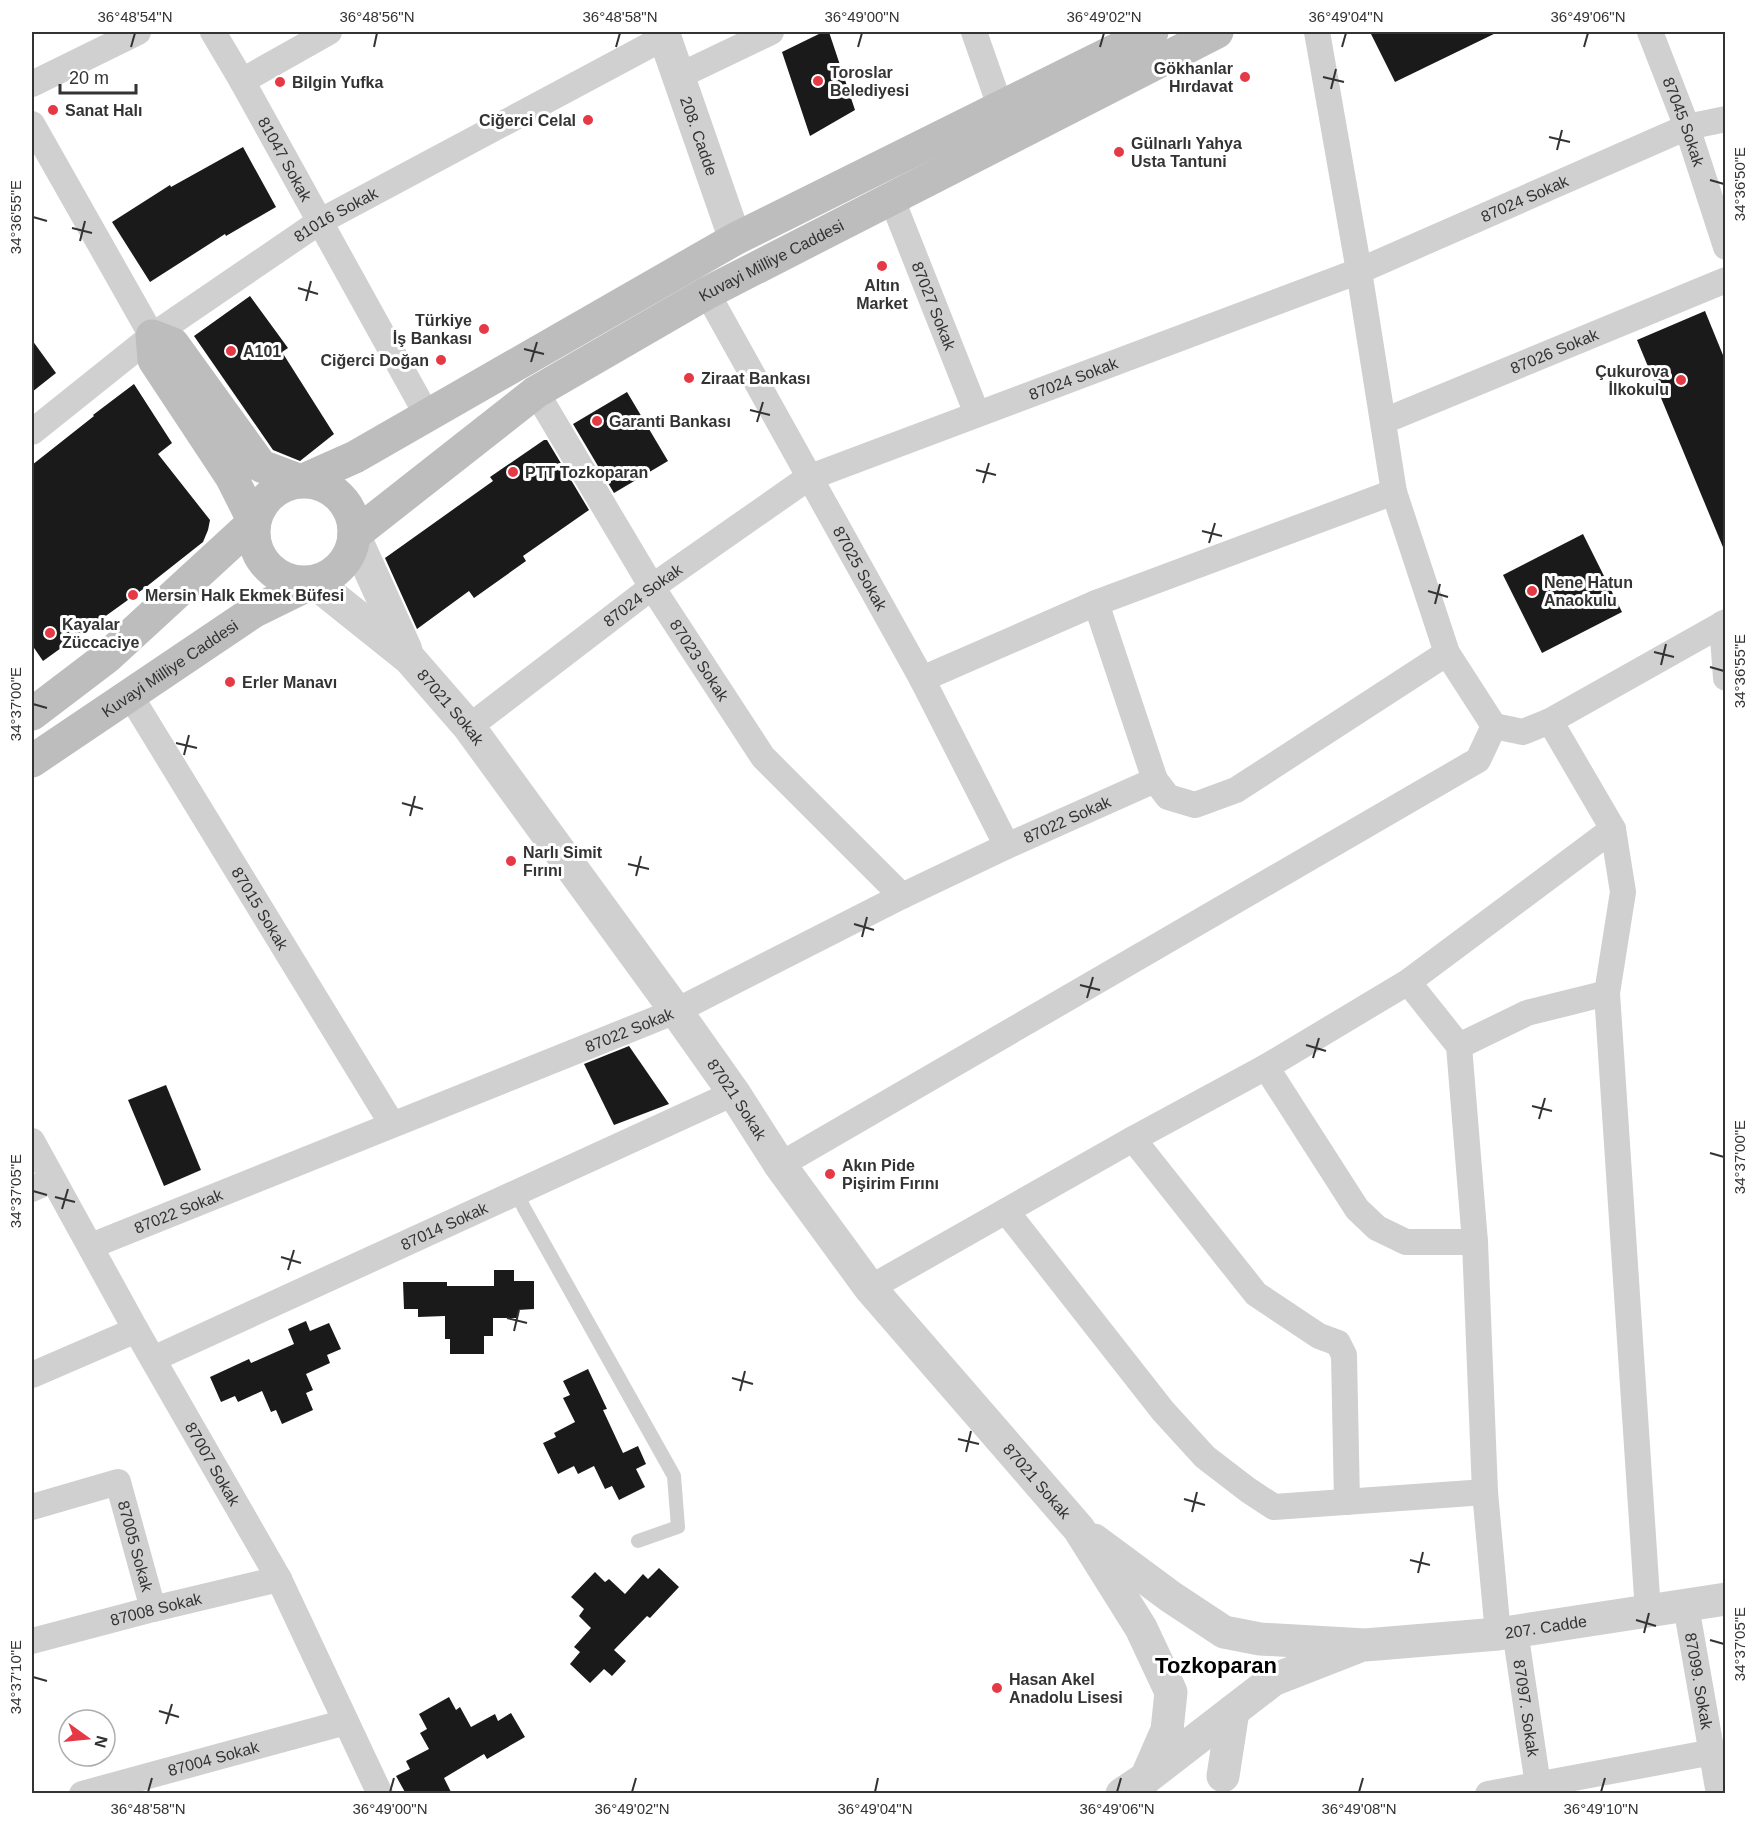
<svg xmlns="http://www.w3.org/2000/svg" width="1757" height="1825" font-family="Arial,sans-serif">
<rect width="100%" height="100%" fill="#fff"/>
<!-- building -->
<g fill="#1a1a1a">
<path d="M823 32H829L855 110 810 136 782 52Z"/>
<path d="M1370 32H1498L1395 82Z"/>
<path d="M243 147 276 207 226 236 225 234 150 282 112 222 170 185 171 187Z"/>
<path d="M250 296 288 348 282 352 334 434 300 461 273 450 194 336Z"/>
<path d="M1705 311 1725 360V552L1637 340Z"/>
<path d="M32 340 56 373 32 392Z"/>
<path d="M134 384 172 443 158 454 210 520 208 530 203 542 146 587 43 661 32 645V465L94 416 93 415Z"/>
<path d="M627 392 668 461 614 493 573 424Z"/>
<path d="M544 440H547L589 510 523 556 526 561 474 598 469 591 417 629 385 558 493 481 490 477Z"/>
<path d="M1583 534 1622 612 1542 653 1503 575Z"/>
<path d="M629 1046 669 1104 614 1125 584 1064Z"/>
<path d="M166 1085 201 1170 164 1186 128 1100Z"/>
<path d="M494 1270H514V1281H534V1309L518 1310V1318H493V1336H484V1354H450V1339H445V1316L418 1317V1309H404L403 1282H447V1286H494Z"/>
<path d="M306 1321 310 1331 329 1323 341 1349 327 1355 330 1363 306 1374 313 1390 306 1393 313 1410 282 1424 276 1410 271 1412 262 1391 238 1402 235 1396 221 1402 210 1377 249 1359 251 1363 294 1344 288 1329Z"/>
<path d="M588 1369 607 1409 603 1410 623 1453 638 1446 646 1464 636 1469 645 1487 619 1500 612 1486 605 1489 594 1466 578 1474 574 1466 558 1474 543 1443 556 1437 554 1433 575 1422 563 1398 570 1395 563 1381Z"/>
<path d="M659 1568 679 1587 650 1618 647 1616 614 1650 626 1661 612 1676 604 1669 590 1683 570 1664 580 1652 574 1647 591 1628 579 1616 584 1609 571 1597 595 1572 605 1582 609 1579 625 1594 643 1574 648 1579Z"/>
<path d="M449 1697 456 1710 460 1707 471 1727 495 1714 498 1721 511 1713 525 1737 487 1759 484 1754 444 1778 452 1794H406L396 1776 410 1769 406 1761 429 1749 420 1733 427 1729 419 1714Z"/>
</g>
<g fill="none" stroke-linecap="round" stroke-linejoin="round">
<!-- service -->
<path stroke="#d0d0d0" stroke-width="14" d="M517 1193 524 1208 674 1476 678 1527 638 1541"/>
<!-- minor -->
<g stroke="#d0d0d0" stroke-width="26">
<path id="s1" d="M213 32 242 81 427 415"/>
<path d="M974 32 1000 106"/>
<path d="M1317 32 1359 271 1394 492 1447 653 1494 726 1523 732 1550 721 1726 622"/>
<path id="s2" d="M1650 32 1687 127 1726 247"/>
<path d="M679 76 771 32"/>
<path d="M242 81 329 32"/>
<path d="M32 84 138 32"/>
<path d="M32 124 152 336"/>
<path id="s3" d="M891 197 977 414"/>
<path id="s4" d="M707 293 922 679 1007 846"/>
<path id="s5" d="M536 392 652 587 763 757 902 896"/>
<path id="s6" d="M1384 421 1726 280"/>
<path id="s7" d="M32 432 152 336 319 222 665 37"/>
<path d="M1096 603 1155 780 1168 797 1195 805 1236 790 1447 653"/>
<path d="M1722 624 1726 678"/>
<path d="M922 679 1096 603 1394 492"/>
<path id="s8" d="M130 695 392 1124"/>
<path d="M1550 721 1613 829 1623 892 1607 993 1648 1612"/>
<path id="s9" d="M469 727 652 587 808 478 1359 271 1687 127 1726 119"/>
<path d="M1408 982 1459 1046 1475 1242 1485 1492 1498 1634"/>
<path d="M1459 1046 1527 1013 1607 993"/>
<path d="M1266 1067 1357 1209 1377 1228 1406 1242H1475"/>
<path d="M1133 1139 1256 1294 1319 1336 1338 1343 1344 1355 1347 1502"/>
<path id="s10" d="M32 1141 136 1330 279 1579 380 1794"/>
<path d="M780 1165 1478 760 1494 726"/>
<path d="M32 1189 52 1180"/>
<path d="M1006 1211 1163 1411 1205 1457 1248 1490 1274 1507 1485 1492"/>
<path id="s11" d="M91 1246 676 1011 902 896 1007 846 1155 780"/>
<path d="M870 1288 1133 1139 1266 1067 1408 982 1613 829"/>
<path id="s12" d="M153 1359 734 1093"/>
<path d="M32 1375 136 1330"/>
<path id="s13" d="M32 1507 118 1482 153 1609"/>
<path id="s14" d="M1686 1606 1719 1794"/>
<path id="s15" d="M1515 1631 1538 1785"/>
<path id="s16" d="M32 1641 153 1609 279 1579"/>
<path id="s17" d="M82 1794 346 1722"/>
<path d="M1488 1794 1713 1752"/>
</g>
<!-- tertiary -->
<g stroke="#d0d0d0" stroke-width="33">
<path id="s18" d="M663 32 735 239"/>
<path d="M354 535 406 650"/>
<path id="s19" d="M314 582 409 658 469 727 676 1011 734 1093 780 1165 870 1288 1079 1529 1141 1628 1171 1692 1167 1730 1146 1778"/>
<path id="s20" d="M1094 1540 1171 1597 1224 1632 1260 1639 1365 1645 1498 1634 1726 1599"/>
<path d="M1223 1776 1233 1711"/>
<path d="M1122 1794 1146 1778 1273 1680 1355 1648"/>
</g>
<!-- secondary -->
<g stroke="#bdbdbd" stroke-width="33">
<circle cx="304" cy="532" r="50"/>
<path id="s21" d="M354 535 536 392 707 293 1217 32"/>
<path d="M32 714 107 657 254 522 232 478 154 360 152 336 173 344 261 466 301 481 355 457 735 239 1152 32"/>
<path id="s22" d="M32 761 253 612 314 582"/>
</g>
</g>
<!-- ticks -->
<path fill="none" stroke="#333" stroke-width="2" d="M131 47 135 33M374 47 377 33M616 47 620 33M858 47 862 33M1100 47 1104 33M1342 47 1346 33M1584 47 1588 33M1323 77 1344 82M1331 89 1336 69M1549 137 1570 142M1557 150 1562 130M1710 180 1724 184M33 217 47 221M72 228 92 233M80 241 85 221M298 288 318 294M306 301 311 281M524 349 544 354M531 362 537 342M750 410 770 415M757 422 763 402M976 470 996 475M983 483 989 463M1202 531 1222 536M1209 543 1215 523M1428 591 1448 597M1435 604 1440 584M1654 652 1674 657M1661 665 1666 644M1710 667 1724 671M33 704 47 708M176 743 197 748M184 755 189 735M402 803 423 809M410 816 415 796M628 864 649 869M636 876 641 856M854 924 874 930M862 937 867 917M1080 985 1100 990M1087 998 1093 977M1306 1045 1326 1051M1313 1058 1319 1038M1532 1106 1552 1111M1539 1119 1545 1098M1710 1153 1724 1157M33 1191 47 1195M55 1197 75 1202M62 1209 68 1189M281 1257 301 1263M288 1270 294 1250M507 1318 527 1323M514 1331 519 1310M732 1378 753 1384M740 1391 745 1371M958 1439 979 1444M966 1452 971 1431M1184 1499 1205 1505M1192 1512 1197 1492M1410 1560 1430 1565M1418 1573 1423 1552M1636 1620 1656 1626M1644 1633 1649 1613M1710 1640 1724 1644M33 1677 47 1681M159 1711 179 1717M166 1724 172 1704M148 1792 152 1778M390 1792 394 1778M632 1792 636 1778M875 1792 878 1778M1117 1792 1121 1778M1359 1792 1363 1778M1601 1792 1605 1778"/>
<!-- markers -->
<g fill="#e63946" stroke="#fff" stroke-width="2">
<circle cx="1245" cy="77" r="6"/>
<circle cx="818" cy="81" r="6"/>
<circle cx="280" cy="82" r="6"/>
<circle cx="53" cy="110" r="6"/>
<circle cx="588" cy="120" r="6"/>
<circle cx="1119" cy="152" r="6"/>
<circle cx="882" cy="266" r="6"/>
<circle cx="484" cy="329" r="6"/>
<circle cx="231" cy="351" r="6"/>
<circle cx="441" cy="360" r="6"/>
<circle cx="689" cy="378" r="6"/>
<circle cx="1681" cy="380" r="6"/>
<circle cx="597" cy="421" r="6"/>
<circle cx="513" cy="472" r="6"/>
<circle cx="1532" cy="591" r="6"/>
<circle cx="133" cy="595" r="6"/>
<circle cx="50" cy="633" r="6"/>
<circle cx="230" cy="682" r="6"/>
<circle cx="511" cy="861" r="6"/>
<circle cx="830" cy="1174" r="6"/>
<circle cx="997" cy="1688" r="6"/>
</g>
<g text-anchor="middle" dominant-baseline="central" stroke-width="6" stroke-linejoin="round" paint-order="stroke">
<!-- poi labels -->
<g font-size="16" font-weight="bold" fill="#333" stroke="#fff" text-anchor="start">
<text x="1233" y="68" text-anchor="end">Gökhanlar<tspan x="1233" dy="18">Hırdavat</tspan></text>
<text x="830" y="72">Toroslar<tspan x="830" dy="18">Belediyesi</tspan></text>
<text x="292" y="82">Bilgin Yufka</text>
<text x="65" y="110">Sanat Halı</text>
<text x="576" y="120" text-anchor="end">Ciğerci Celal</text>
<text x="1131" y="143">Gülnarlı Yahya<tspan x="1131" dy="18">Usta Tantuni</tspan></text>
<text x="882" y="285" text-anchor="middle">Altın<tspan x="882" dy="18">Market</tspan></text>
<text x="472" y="320" text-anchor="end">Türkiye<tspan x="472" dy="18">İş Bankası</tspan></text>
<text x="243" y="351">A101</text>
<text x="429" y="360" text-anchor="end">Ciğerci Doğan</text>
<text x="1669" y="371" text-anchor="end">Çukurova<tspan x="1669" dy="18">İlkokulu</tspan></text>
<text x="701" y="378">Ziraat Bankası</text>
<text x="609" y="421">Garanti Bankası</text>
<text x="525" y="472">PTT Tozkoparan</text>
<text x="1544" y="582">Nene Hatun<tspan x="1544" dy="18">Anaokulu</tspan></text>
<text x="145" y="595">Mersin Halk Ekmek Büfesi</text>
<text x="62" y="624">Kayalar<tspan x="62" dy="18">Züccaciye</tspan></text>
<text x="242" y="682">Erler Manavı</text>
<text x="523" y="852">Narlı Simit<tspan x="523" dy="18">Fırını</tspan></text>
<text x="842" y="1165">Akın Pide<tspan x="842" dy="18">Pişirim Fırını</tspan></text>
<text x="1009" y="1679">Hasan Akel<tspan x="1009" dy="18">Anadolu Lisesi</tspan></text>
</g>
<!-- street labels -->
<g font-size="16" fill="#333" stroke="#fff">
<text stroke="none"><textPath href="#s2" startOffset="96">87045 Sokak</textPath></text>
<text stroke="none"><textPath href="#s18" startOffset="110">208. Cadde</textPath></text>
<text stroke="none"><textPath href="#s1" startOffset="146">81047 Sokak</textPath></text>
<text stroke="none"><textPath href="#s9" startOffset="1190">87024 Sokak</textPath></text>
<text stroke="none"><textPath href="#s7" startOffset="374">81016 Sokak</textPath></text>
<text stroke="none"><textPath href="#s21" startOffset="501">Kuvayi Milliye Caddesi</textPath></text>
<text stroke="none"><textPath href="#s3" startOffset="117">87027 Sokak</textPath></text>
<text stroke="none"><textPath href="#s6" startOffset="184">87026 Sokak</textPath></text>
<text stroke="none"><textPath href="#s9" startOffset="704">87024 Sokak</textPath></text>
<text stroke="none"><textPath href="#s4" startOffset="315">87025 Sokak</textPath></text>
<text stroke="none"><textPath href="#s9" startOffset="218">87024 Sokak</textPath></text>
<text stroke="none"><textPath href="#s5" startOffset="314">87023 Sokak</textPath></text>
<text stroke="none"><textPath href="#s22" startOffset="166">Kuvayi Milliye Caddesi</textPath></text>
<text stroke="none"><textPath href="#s19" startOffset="186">87021 Sokak</textPath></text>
<text stroke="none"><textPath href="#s11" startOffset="1066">87022 Sokak</textPath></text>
<text stroke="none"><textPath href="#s8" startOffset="250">87015 Sokak</textPath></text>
<text stroke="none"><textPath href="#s11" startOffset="580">87022 Sokak</textPath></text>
<text stroke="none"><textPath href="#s19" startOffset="672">87021 Sokak</textPath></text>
<text stroke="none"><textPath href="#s11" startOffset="94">87022 Sokak</textPath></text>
<text stroke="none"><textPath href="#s12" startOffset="320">87014 Sokak</textPath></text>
<text stroke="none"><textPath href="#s10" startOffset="370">87007 Sokak</textPath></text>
<text stroke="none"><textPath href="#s19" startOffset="1158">87021 Sokak</textPath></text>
<text stroke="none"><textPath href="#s13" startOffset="156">87005 Sokak</textPath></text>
<text stroke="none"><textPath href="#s16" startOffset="128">87008 Sokak</textPath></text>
<text stroke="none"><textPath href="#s20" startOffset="483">207. Cadde</textPath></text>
<text stroke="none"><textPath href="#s14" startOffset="76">87099. Sokak</textPath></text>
<text stroke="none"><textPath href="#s15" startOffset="78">87097. Sokak</textPath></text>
<text stroke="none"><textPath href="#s17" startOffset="136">87004 Sokak</textPath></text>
</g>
<!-- district labels -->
<g font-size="22" font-weight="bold" fill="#000" stroke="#fff">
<text x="1216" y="1665">Tozkoparan</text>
</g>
</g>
<!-- border -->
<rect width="1757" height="1825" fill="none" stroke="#ffffff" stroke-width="66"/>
<!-- north arrow -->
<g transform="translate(87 1738) rotate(105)"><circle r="28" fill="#ffffff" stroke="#adadad" stroke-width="1.5"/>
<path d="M0-4.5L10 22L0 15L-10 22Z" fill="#e63946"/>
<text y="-9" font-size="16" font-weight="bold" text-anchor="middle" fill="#333333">N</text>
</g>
<!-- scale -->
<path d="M60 84v9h76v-9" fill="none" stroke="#333333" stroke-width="3"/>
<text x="69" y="84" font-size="18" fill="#333333" stroke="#ffffff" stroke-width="4.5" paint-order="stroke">20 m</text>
<rect x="33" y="33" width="1691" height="1759" fill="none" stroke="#333" stroke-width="2"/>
<g font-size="15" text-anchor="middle" fill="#333">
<text x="135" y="22">36°48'54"N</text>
<text x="377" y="22">36°48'56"N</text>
<text x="620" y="22">36°48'58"N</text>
<text x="862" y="22">36°49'00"N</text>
<text x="1104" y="22">36°49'02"N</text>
<text x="1346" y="22">36°49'04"N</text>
<text x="1588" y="22">36°49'06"N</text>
<text transform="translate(1740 184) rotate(-90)" y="5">34°36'50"E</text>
<text transform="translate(16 217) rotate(-90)" y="5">34°36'55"E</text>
<text transform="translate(1740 671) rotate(-90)" y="5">34°36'55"E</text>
<text transform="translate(16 704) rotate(-90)" y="5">34°37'00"E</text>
<text transform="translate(1740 1157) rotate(-90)" y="5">34°37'00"E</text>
<text transform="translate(16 1191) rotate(-90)" y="5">34°37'05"E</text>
<text transform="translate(1740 1644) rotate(-90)" y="5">34°37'05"E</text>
<text transform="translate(16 1677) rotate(-90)" y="5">34°37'10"E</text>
<text x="148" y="1814">36°48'58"N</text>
<text x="390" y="1814">36°49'00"N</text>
<text x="632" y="1814">36°49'02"N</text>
<text x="875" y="1814">36°49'04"N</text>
<text x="1117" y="1814">36°49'06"N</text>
<text x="1359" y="1814">36°49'08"N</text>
<text x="1601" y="1814">36°49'10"N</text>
</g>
</svg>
